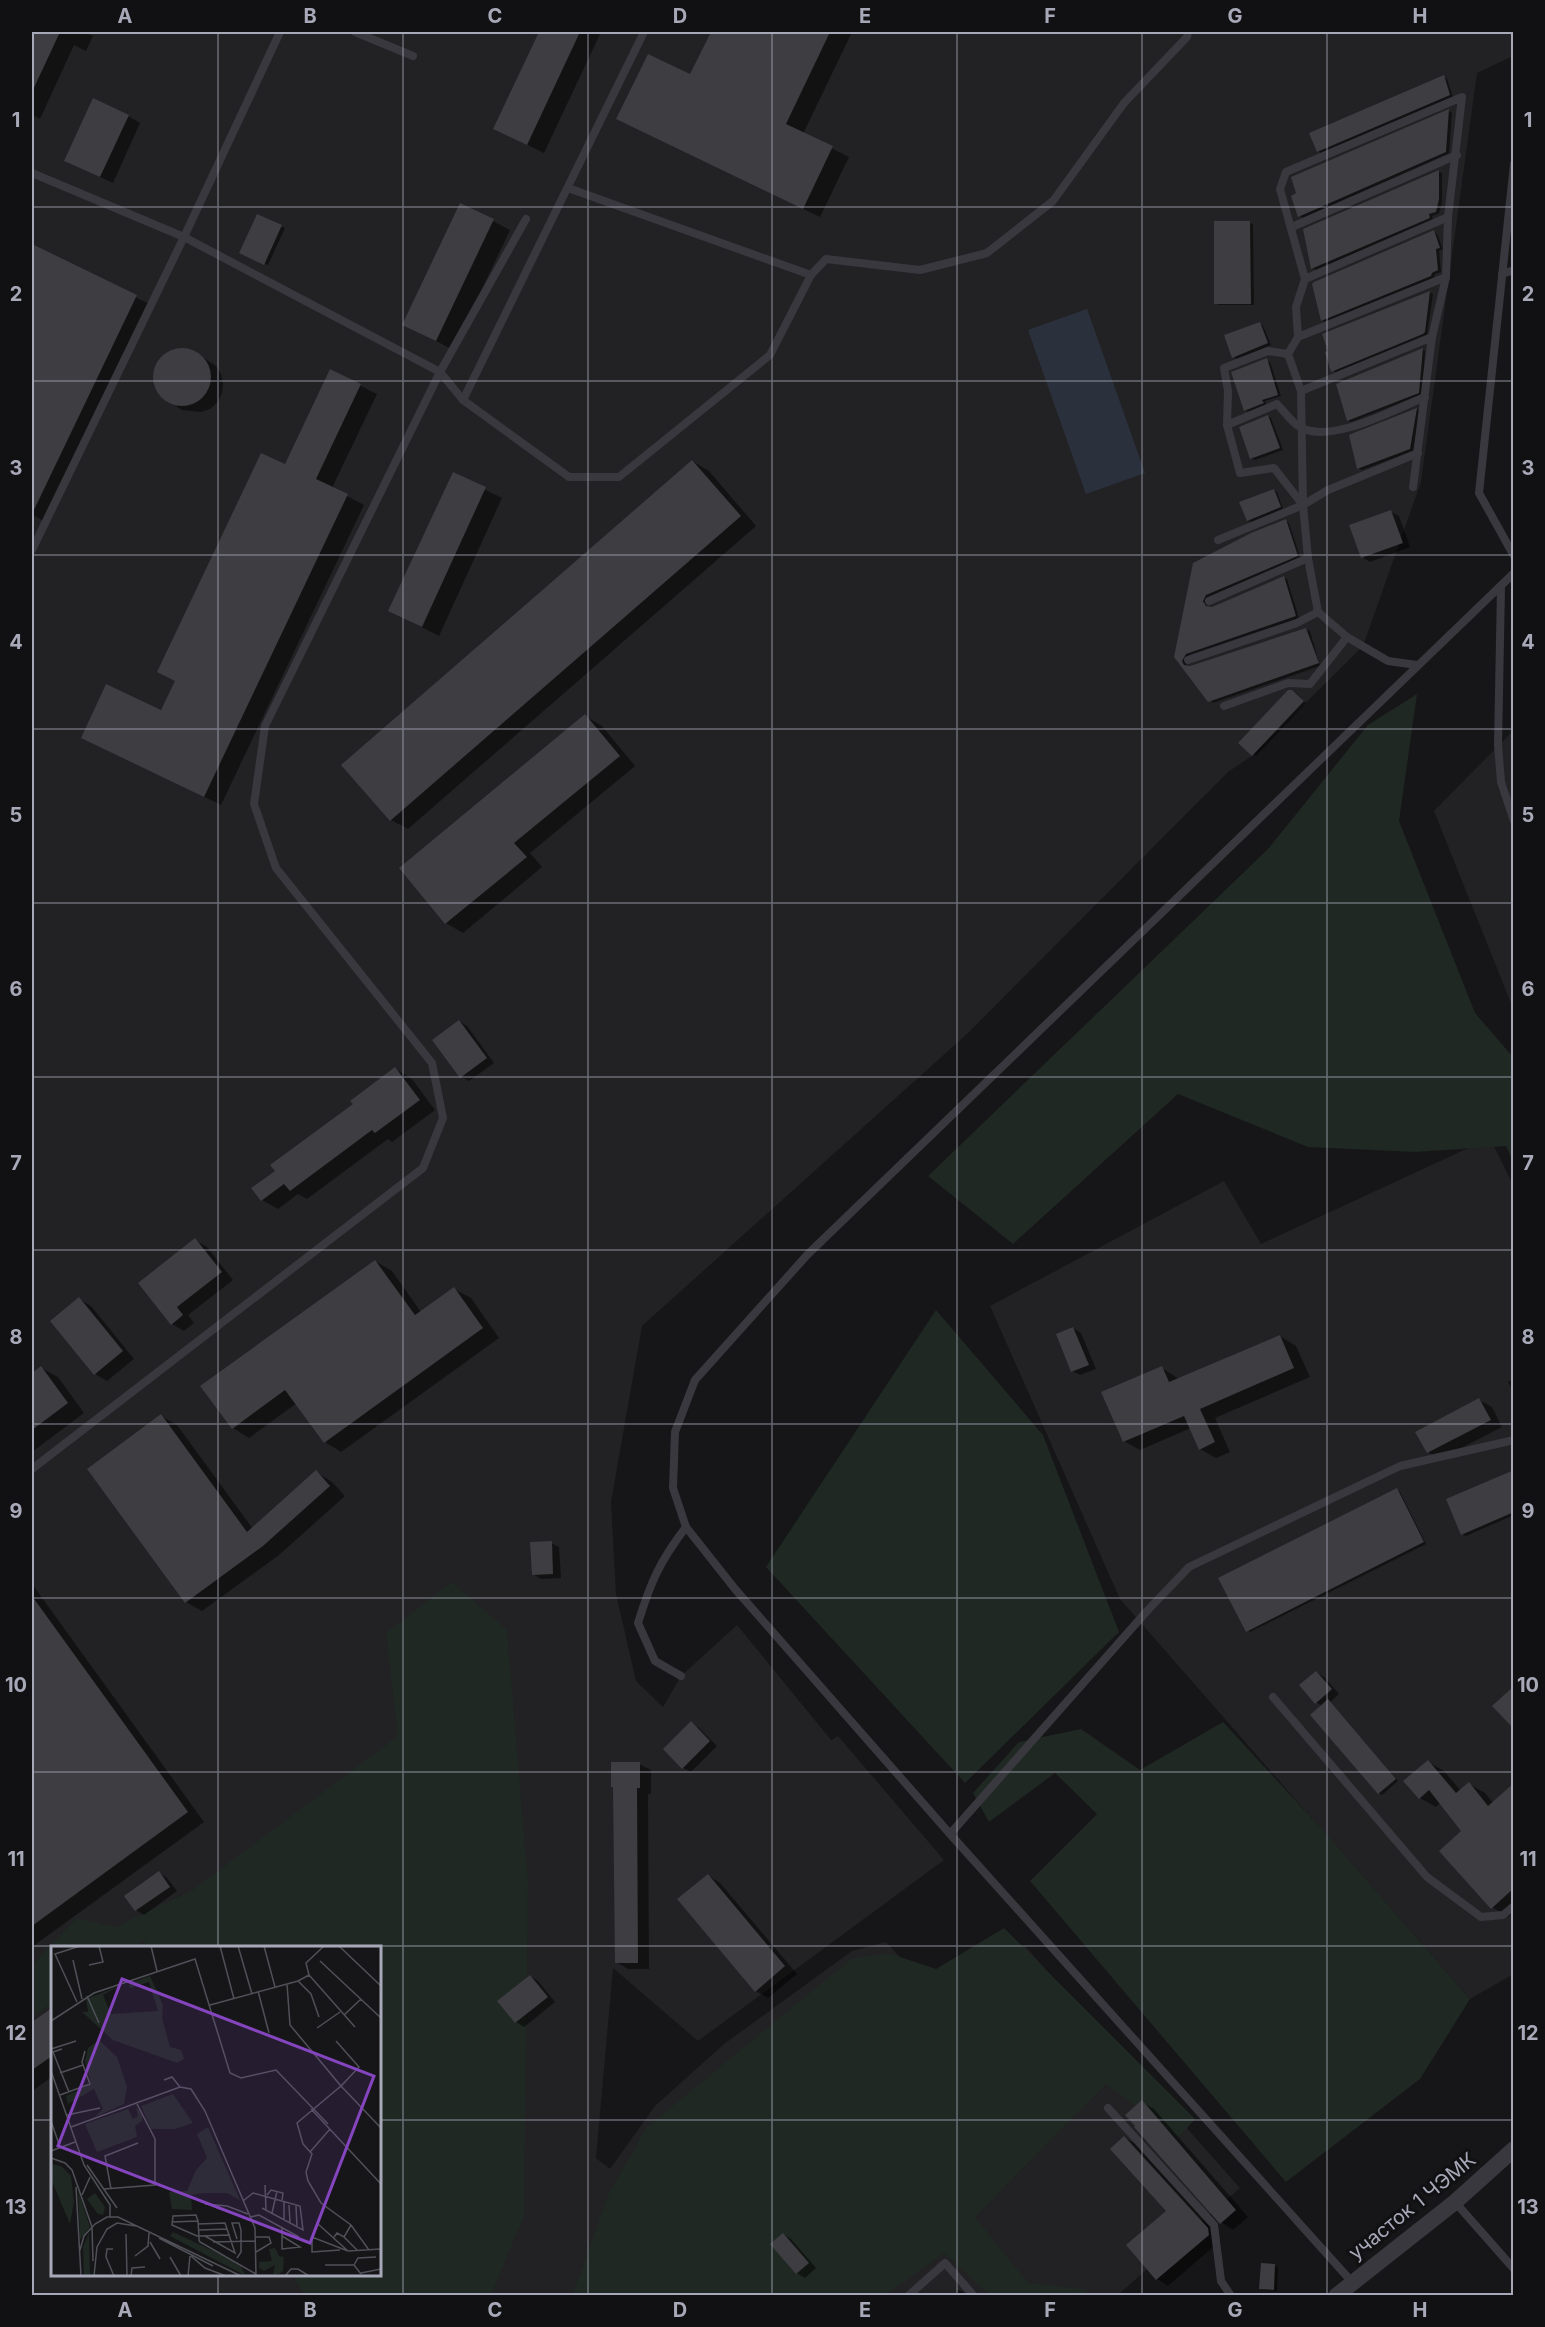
<svg xmlns="http://www.w3.org/2000/svg" width="1545" height="2327" font-family="Inter,sans-serif">
<rect width="100%" height="100%" fill="#161618"/>
<!-- built -->
<g fill="#222225" fill-rule="evenodd">
<path d="M32 32H1513V56L1477 73 1421 482 1363 646 1252 756 1228 772 968 1033 642 1326 611 1502 616 1594 636 1681 663 1707 681 1676 737 1625 831 1740 838 1736 944 1860 698 2041 613 1968 596 2158 610 2169 655 2106 724 2044 852 1951 886 1942 937 1996 1025 1946 1240 2188 1120 2293 1121 2295 32 2296ZM52 1948H380V2274H52Z"/>
<path d="M1513 731V1008L1434 811Z"/>
<path d="M1490 1138 1514 1187 1513 1979 1510 1976 1470 1999 1120 1599 990 1306 1224 1181 1261 1244Z"/>
</g>
<!-- green -->
<g fill="#1f2822">
<path d="M1417 694 1399 821 1475 1013 1513 1057V1162L1506 1146 1415 1152 1308 1147 1178 1094 1013 1244 928 1176 1268 849 1368 725Z"/>
<path d="M936 1310 1043 1435 1119 1632 965 1783 766 1567Z"/>
<path d="M452 1582 507 1630 528 1883 524 2216 491 2295H305L293 2275 380 2274V1948H147L144 1940 133 1947 52 1948V2003L32 2017V1965L77 1918 115 1927 193 1890 398 1736 386 1633Z"/>
<path d="M1223 1722 1321 1828 1470 1999 1420 2079 1286 2182 1030 1881 1097 1814 1055 1773 989 1822 973 1793 1019 1742 1081 1729 1140 1770Z"/>
<path d="M1004 1928 1195 2119 1178 2138 1106 2084 975 2217 1028 2283 1085 2289 1091 2295H990L944 2253 885 2295 572 2296 609 2193 647 2127 851 1959 888 1953 936 1969Z"/>
</g>
<!-- water -->
<path fill="#2b313c" d="M1087 309 1145 473 1086 494 1028 330Z"/>
<!-- shadow -->
<g fill="#0007">
<path d="M32 32H84L93 36 86 51 74 45 40 119 32 115Z"/>
<path d="M541 32H601L544 153 495 129Z"/>
<path d="M712 32H852L803 134 849 157 820 217 618 119 691 76Z"/>
<path d="M1443 77 1447 79 1453 97 1321 153 1318 151Z"/>
<path d="M1449 111 1452 113 1449 153 1303 218 1300 216 1298 194 1293 178Z"/>
<path d="M128 116 140 123 113 183 79 167Z"/>
<path d="M1439 172 1442 173V202L1439 213 1432 216 1433 220 1316 270 1313 268 1305 230Z"/>
<path d="M258 216 285 228 268 265 241 253Z"/>
<path d="M493 221 510 230 453 350 404 324Z"/>
<path d="M1215 223H1250L1253 225 1254 305H1219L1215 303Z"/>
<path d="M1434 232 1437 234 1443 249 1439 251 1441 272 1435 274 1434 278 1325 322 1322 320Z"/>
<path d="M32 245 153 306 48 523 32 515Z"/>
<path d="M1429 292 1433 294 1427 335 1336 372 1333 371Z"/>
<path d="M1260 324 1263 326 1271 345 1237 359 1234 357Z"/>
<path d="M175 349H185L195 352 216 366 221 374 223 383 222 393 218 402 210 409 201 412 182 410 161 396 156 388 155 369 159 360 166 353Z"/>
<path d="M1422 349 1425 351 1422 394 1351 422 1348 420Z"/>
<path d="M1266 360 1270 362 1281 396 1265 401 1266 405 1249 412 1245 410Z"/>
<path d="M331 371 377 394 332 488 364 505 221 805 83 737 162 712 286 466Z"/>
<path d="M1417 409 1420 411 1413 451 1362 470 1358 468Z"/>
<path d="M1268 416 1271 418 1283 450 1255 460 1251 458Z"/>
<path d="M692 461 709 471 756 526 408 829 391 820Z"/>
<path d="M453 474 502 498 439 636 390 611Z"/>
<path d="M1274 490 1277 492 1283 509 1251 522 1248 520Z"/>
<path d="M1391 512 1399 516 1410 547 1370 562 1362 557Z"/>
<path d="M1286 521 1289 523 1300 557 1210 597 1205 603 1208 608H1212L1283 577 1287 579 1299 618 1189 655 1185 664 1190 668 1306 629 1310 631 1320 666 1213 703 1176 656 1195 564Z"/>
<path d="M1296 693 1306 703 1256 756 1253 754Z"/>
<path d="M585 716 602 726 635 766 530 853 542 867 463 933 446 923 401 868Z"/>
<path d="M459 1021 467 1026 494 1063 469 1081 461 1077Z"/>
<path d="M396 1069 412 1079 435 1110 392 1142 388 1139 307 1199 298 1194 278 1209 262 1200 277 1171Z"/>
<path d="M195 1240 207 1247 233 1280 188 1315 194 1323 184 1331 172 1324Z"/>
<path d="M375 1261 392 1271 421 1312 454 1289 471 1298 499 1338 341 1452 325 1442 297 1403 249 1438 233 1428Z"/>
<path d="M79 1299 91 1306 134 1359 107 1381 95 1374Z"/>
<path d="M1073 1328 1081 1333 1096 1369 1080 1375 1072 1371Z"/>
<path d="M1280 1336 1296 1346 1310 1377 1215 1418 1230 1452 1216 1458 1200 1449 1191 1428 1140 1450 1124 1441 1162 1368 1179 1379Z"/>
<path d="M41 1368 58 1377 84 1413 32 1452V1375Z"/>
<path d="M1514 1379V1392L1508 1382Z"/>
<path d="M1479 1400 1492 1407 1502 1427 1440 1459 1428 1452Z"/>
<path d="M161 1416 177 1425 253 1529 316 1472 332 1482 345 1496 279 1555 202 1611 186 1602Z"/>
<path d="M1514 1472V1515L1466 1536 1462 1534Z"/>
<path d="M1397 1490 1400 1492 1426 1544 1250 1632 1247 1630Z"/>
<path d="M551 1543 559 1547 561 1578 541 1579 533 1574Z"/>
<path d="M32 1584 204 1822 32 1947Z"/>
<path d="M1316 1672 1324 1677 1339 1694 1330 1702 1398 1781 1382 1795 1379 1793 1322 1706 1316 1702Z"/>
<path d="M691 1723 699 1728 717 1746 691 1772 683 1768Z"/>
<path d="M1428 1762 1444 1771 1461 1791 1469 1784 1485 1793 1493 1803 1514 1785V1912L1508 1917 1492 1907 1463 1831 1440 1803 1436 1807 1420 1798Z"/>
<path d="M639 1764 651 1770V1794H648L649 1969H628L616 1962Z"/>
<path d="M159 1873 167 1878 177 1891 144 1915 136 1910Z"/>
<path d="M708 1875 720 1883 797 1974 768 1998 756 1991Z"/>
<path d="M530 1976 538 1981 555 2002 524 2027 516 2022 499 2001Z"/>
<path d="M52 2009V2077L32 2091V2024Z"/>
<path d="M1142 2102 1154 2109 1248 2217 1233 2230 1221 2222Z"/>
<path d="M1125 2138 1136 2144 1219 2235V2242L1168 2286 1157 2279 1168 2211Z"/>
<path d="M783 2234 791 2239 816 2268 805 2278 797 2273 772 2244Z"/>
<path d="M1262 2264 1278 2267 1277 2291 1260 2289Z"/>
<path d="M959 2290 963 2292 966 2296H953Z"/>
</g>
<!-- building -->
<g fill="#3d3d42">
<path d="M32 32H60L32 92Z"/>
<path d="M539 32H580L527 145 493 129Z"/>
<path d="M711 32H830L786 124 833 146 803 209 616 119 648 54 690 74Z"/>
<path d="M1444 75 1450 95 1317 152 1309 133Z"/>
<path d="M93 98 129 115 100 177 64 161Z"/>
<path d="M1449 109 1446 152 1298 217 1291 196 1296 193 1291 177Z"/>
<path d="M1439 170V199L1436 212 1429 214 1430 218 1311 269 1303 229Z"/>
<path d="M460 203 494 219 436 341 402 325Z"/>
<path d="M257 214 282 225 264 265 239 253Z"/>
<path d="M1214 221H1250L1251 304H1214Z"/>
<path d="M1434 230 1440 248 1436 249 1438 270 1432 273 1431 276 1321 321 1312 284 1314 282Z"/>
<path d="M32 244 137 295 32 514Z"/>
<path d="M1430 291 1425 332 1423 334 1331 372 1325 352 1328 351 1322 334Z"/>
<path d="M1260 322 1268 343 1232 358 1224 335Z"/>
<circle cx="182" cy="377" r="29"/>
<path d="M1423 348 1419 393 1347 421 1336 384Z"/>
<path d="M1267 358 1278 395 1262 400 1264 403 1244 411 1231 372Z"/>
<path d="M330 369 361 384 316 479 348 494 204 797 81 738 106 684 161 710 175 681 157 672 261 453 285 464Z"/>
<path d="M1417 408 1410 449 1357 469 1349 435 1351 434Z"/>
<path d="M1268 415 1280 448 1250 459 1239 427Z"/>
<path d="M692 460 741 516 390 821 341 765Z"/>
<path d="M453 472 486 487 422 627 388 611Z"/>
<path d="M1274 489 1281 507 1247 521 1239 502Z"/>
<path d="M1391 510 1403 543 1361 558 1349 525Z"/>
<path d="M1286 519 1298 556 1206 595 1203 601 1206 606 1212 607 1284 576 1296 616 1186 654 1182 661 1184 665 1190 666 1306 628 1319 663 1208 702 1174 657 1193 563 1251 533Z"/>
<path d="M1288 690H1292L1304 701 1252 756 1238 743Z"/>
<path d="M585 714 620 756 514 843 527 857 445 924 399 868Z"/>
<path d="M459 1020 487 1058 460 1078 432 1040Z"/>
<path d="M395 1067 420 1100 375 1133 372 1130 290 1191 284 1184 261 1201 251 1188 275 1171 270 1165 353 1104 350 1101Z"/>
<path d="M195 1238 222 1272 177 1307 183 1315 171 1325 138 1283Z"/>
<path d="M375 1260 415 1315 454 1287 483 1328 324 1443 285 1390 232 1429 200 1386Z"/>
<path d="M79 1297 123 1351 94 1375 50 1321Z"/>
<path d="M1073 1327 1089 1365 1071 1372 1056 1334Z"/>
<path d="M1280 1335 1294 1368 1200 1409 1215 1442 1199 1450 1184 1416 1123 1442 1101 1392 1162 1366 1169 1382Z"/>
<path d="M41 1366 68 1403 32 1430V1373Z"/>
<path d="M1479 1398 1491 1420 1427 1453 1415 1432Z"/>
<path d="M161 1414 247 1532 316 1470 330 1486 263 1546 185 1603 87 1469Z"/>
<path d="M1514 1470V1512L1461 1535 1446 1499Z"/>
<path d="M1397 1488 1424 1542 1246 1632 1218 1578Z"/>
<path d="M552 1541 553 1574 532 1575 530 1542Z"/>
<path d="M32 1596 188 1812 32 1926Z"/>
<path d="M1316 1671 1332 1689 1315 1704 1299 1685Z"/>
<path d="M1514 1686V1729L1492 1706Z"/>
<path d="M1328 1699 1396 1779 1378 1794 1310 1715Z"/>
<path d="M691 1721 710 1741 682 1769 663 1749Z"/>
<path d="M1428 1760 1456 1793 1469 1782 1488 1806 1514 1783V1888L1491 1909 1439 1851 1461 1831 1429 1790 1419 1799 1403 1781Z"/>
<path d="M611 1762H640V1788H637L638 1963H615L613 1787H611Z"/>
<path d="M159 1871 170 1887 135 1911 124 1896Z"/>
<path d="M708 1874 785 1966 755 1992 677 1899Z"/>
<path d="M530 1975 548 1997 515 2023 497 2001Z"/>
<path d="M52 2008V2056L32 2070V2022Z"/>
<path d="M1142 2100 1236 2210 1220 2224 1134 2127 1135 2126 1125 2115Z"/>
<path d="M1124 2136 1208 2228 1209 2235 1156 2280 1126 2245 1166 2211 1110 2149Z"/>
<path d="M783 2233 809 2263 796 2274 770 2244Z"/>
<path d="M1261 2263 1275 2264 1274 2290 1259 2289Z"/>
</g>
<g fill="none" stroke-linecap="round" stroke-linejoin="round">
<!-- service -->
<g stroke="#39383f" stroke-width="8">
<path d="M280 32 184 237 440 372 463 400 569 477H619L770 355 811 275 826 259 920 270 987 253 1053 201 1124 103 1187 37 1188 32"/>
<path d="M355 32 413 56"/>
<path d="M1514 164 1479 493 1514 556"/>
<path d="M32 173 184 237 32 550"/>
<path d="M568 188 811 275"/>
<path d="M1292 227 1457 155"/>
<path d="M1502 274 1514 270"/>
<path d="M1305 279 1448 217"/>
<path d="M1298 337 1446 277"/>
<path d="M1288 354 1268 351 1224 368 1228 391 1227 425 1240 473 1274 468 1303 505"/>
<path d="M1301 391 1432 337"/>
<path d="M463 400 644 32"/>
<path d="M1227 425 1277 404C1284 411 1292 423 1300 427 1330 445 1395 409 1425 397"/>
<path d="M1413 487 1432 337 1446 277 1448 217 1462 97 1286 172 1280 189 1305 279 1296 307 1298 337 1288 354 1301 391 1303 505 1308 558 1318 612 1347 637 1388 661 1417 665"/>
<path d="M1218 540 1303 505 1328 490 1418 453"/>
<path d="M1501 587 1498 745 1501 782 1514 821"/>
<path d="M1209 601 1308 558"/>
<path d="M1188 660 1297 623 1318 612"/>
<path d="M1224 706 1288 683 1310 684 1347 637"/>
<path d="M32 1469 423 1168 443 1118 432 1063 276 868 254 804 265 726 440 372 526 219"/>
<path d="M686 1527 735 1589 950 1834 1352 2282"/>
<path d="M681 1676 655 1661 638 1623C651 1581 660 1561 686 1527L673 1488 675 1432 695 1380 808 1254 1514 573"/>
<path d="M1273 1697 1427 1877 1481 1917 1503 1915 1514 1906"/>
<path d="M950 1834 1147 1611 1189 1567 1400 1466 1514 1440"/>
<path d="M1108 2108 1214 2225 1221 2281 1231 2296"/>
<path d="M1455 2202 1514 2269"/>
<path d="M908 2296 945 2263 974 2296"/>
</g>
<!-- minor -->
<path stroke="#39383f" stroke-width="16" d="M1336 2296 1455 2202 1514 2149"/>
</g>
<!-- grid -->
<path fill="none" stroke="#a7a9b8" stroke-width="1.5" stroke-opacity="0.55" d="M218 32V1948M403 32V2296M588 32V2296M772 32V2296M957 32V2296M1142 32V2296M1327 32V2296M32 207H1514M32 381H1514M32 555H1514M32 729H1514M32 903H1514M32 1077H1514M32 1250H1514M32 1424H1514M32 1598H1514M32 1772H1514M32 1946H1514M32 2120H52M380 2120H1514M218 2274V2296"/>
<g text-anchor="middle" dominant-baseline="central" stroke-width="6" stroke-linejoin="round" paint-order="stroke">
<!-- street labels -->
<g font-size="20" fill="#a7a9b8" stroke="#111113">
<text transform="translate(1412 2206) rotate(-39)">участок 1 ЧЭМК</text>
</g>
</g>
<!-- overview -->
<g transform="translate(51 1946)">
<rect width="330" height="330" fill="#161618"/>
<path d="M99 30 112 59 111 72 119 101 130 104 133 113 126 117 62 94 31 66H37L35 53 69 40 52 49 60 68 107 65 98 36 79 42V37ZM48 94 66 111 76 141 73 158 44 171 52 163 43 143 17 158 15 150 40 138 34 115 37 102ZM122 148 142 177 124 183H100L90 160ZM85 161 92 168 91 175 84 180 86 191 46 206 34 178 77 163 82 173 87 170ZM157 181 189 254 176 247H152L140 249 141 264 121 263 118 246 136 245 145 224 156 212 146 188ZM0 218 10 220 20 230 23 256 19 278 0 233ZM27 244 39 281 29 294ZM44 247 54 261 52 269 46 267 36 253ZM122 286 188 317 195 330 119 290ZM38 287 39 330H33L32 301ZM224 302 228 310 233 311 232 325 228 328H222L224 319 213 325 208 322V316L221 315 218 303Z" fill="#1f2822"/>
<path fill="none" stroke="#505158" stroke-width="1.5" d="M100 0 106 25M169 0 183 53M187 0 201 48M213 0 224 41M288 0 330 40M22 14 31 53M269 15 330 72M38 19 52 16 48 0M258 29 304 81M247 35 260 48 268 71M236 38 239 79 290 140 308 121 285 95M207 45 218 87M36 50 48 77M26 56 4 8 29 0M159 59 247 35 258 29 255 17 273 0M293 69 310 53M0 75 43 47 144 13 179 127 190 132 225 124 277 178M266 82 289 66M0 103 25 95M11 103 2 106 18 146M0 125 33 219 59 259V271M9 127 32 119M113 134 121 131 129 141 140 143 154 165 204 282 205 330M9 149 39 138 31 116 34 105M260 163 330 238M16 169 49 162M0 175 9 201M20 181 129 141M0 205 24 196M259 206 279 183M0 212 14 217 21 224 41 281 42 315M36 219 66 262M214 239 215 264M25 241 30 330M53 243 104 239V193L85 156M60 243 54 210 87 197M31 249 39 231M216 249 220 244 232 247 231 254M192 255 202 247 249 260 252 284 211 262M233 256V275M154 258 176 260 197 268M238 259 239 277M245 260 246 281M221 267 226 245M199 271 208 269 248 291M121 276 147 275M147 278 174 277 184 307 154 290M267 278 297 305 330 303M148 284 176 283M75 288 76 330M179 289 148 290H146L121 279 122 270 145 269 147 275 148 290V294L149 296 205 328M231 290V303L249 301 231 290V281M283 291 286 287 293 291 300 279M293 291 306 304M108 292 162 320M99 296 109 313M162 296 205 295M62 303H56L55 311 63 330M29 304 33 290 44 278 56 271H67L190 330M289 304 261 306V291L297 305M318 304 300 279 270 257 257 235 255 226 261 208 252 198 246 177 290 140 330 182M205 306 220 297 218 291H205M84 310 97 300 98 287M140 310 154 322 175 330M119 311 130 330M186 312 190 306V284L188 277H181L186 293M274 319H303L310 328M303 319 307 312 325 311M310 327 330 323M43 330 46 301 56 283 66 277 85 280M80 330 81 322 94 321M137 330 139 310M234 330 240 323H247L258 330"/>
<path fill="#8445be" fill-opacity="0.15" stroke="#8445be" stroke-width="3" d="M71 33 323 130 259 297 7 200Z"/>
<rect width="330" height="330" fill="none" stroke="#a7a9b8" stroke-width="3"/>
</g>
<!-- border -->
<rect width="1545" height="2327" fill="none" stroke="#111113" stroke-width="66"/>
<rect x="33" y="33" width="1479" height="2261" fill="none" stroke="#a7a9b8" stroke-width="2"/>
<g font-size="20" text-anchor="middle" font-weight="bold" fill="#a7a9b8">
<text x="125" y="23">A</text>
<text x="310" y="23">B</text>
<text x="495" y="23">C</text>
<text x="680" y="23">D</text>
<text x="865" y="23">E</text>
<text x="1050" y="23">F</text>
<text x="1235" y="23">G</text>
<text x="1420" y="23">H</text>
<text x="16" y="127">1</text>
<text x="1528" y="127">1</text>
<text x="16" y="301">2</text>
<text x="1528" y="301">2</text>
<text x="16" y="475">3</text>
<text x="1528" y="475">3</text>
<text x="16" y="649">4</text>
<text x="1528" y="649">4</text>
<text x="16" y="822">5</text>
<text x="1528" y="822">5</text>
<text x="16" y="996">6</text>
<text x="1528" y="996">6</text>
<text x="16" y="1170">7</text>
<text x="1528" y="1170">7</text>
<text x="16" y="1344">8</text>
<text x="1528" y="1344">8</text>
<text x="16" y="1518">9</text>
<text x="1528" y="1518">9</text>
<text x="16" y="1692">10</text>
<text x="1528" y="1692">10</text>
<text x="16" y="1866">11</text>
<text x="1528" y="1866">11</text>
<text x="16" y="2040">12</text>
<text x="1528" y="2040">12</text>
<text x="16" y="2214">13</text>
<text x="1528" y="2214">13</text>
<text x="125" y="2317">A</text>
<text x="310" y="2317">B</text>
<text x="495" y="2317">C</text>
<text x="680" y="2317">D</text>
<text x="865" y="2317">E</text>
<text x="1050" y="2317">F</text>
<text x="1235" y="2317">G</text>
<text x="1420" y="2317">H</text>
</g>
</svg>
